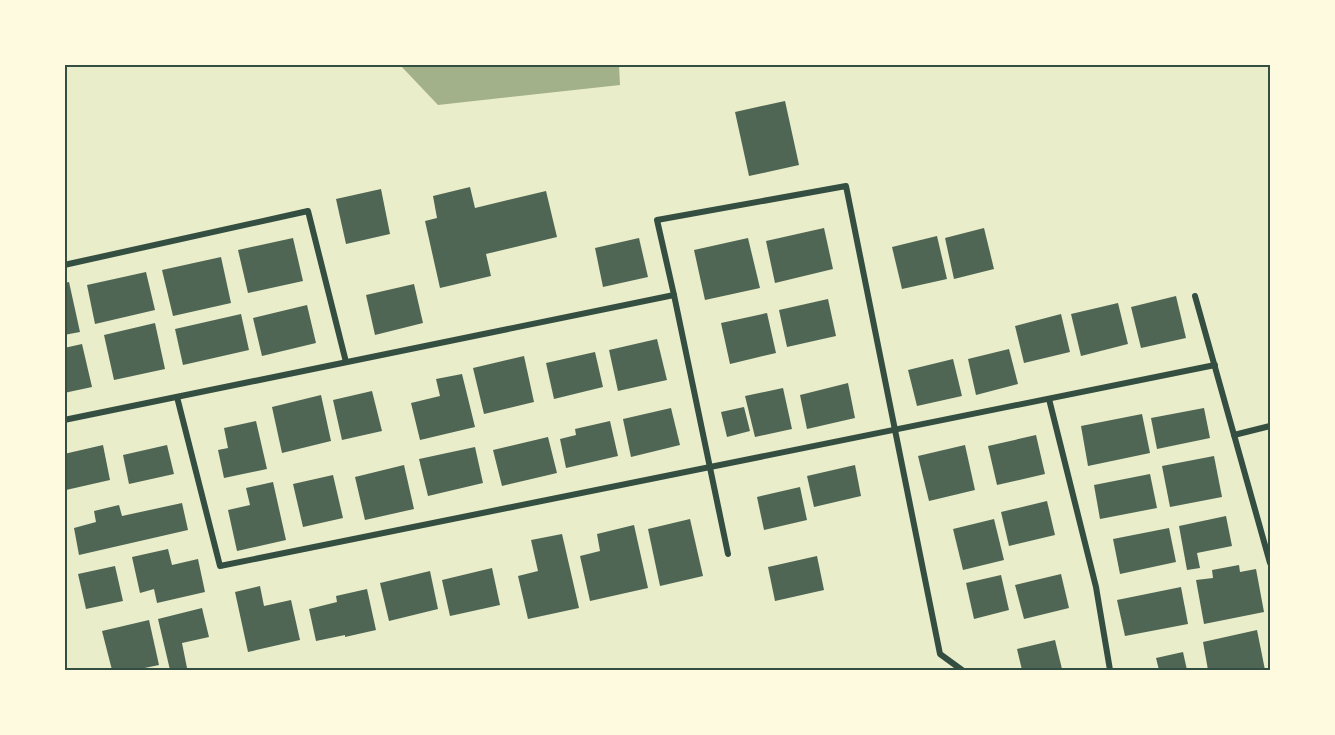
<svg xmlns="http://www.w3.org/2000/svg" width="1335" height="735" font-family="'Work Sans',sans-serif">
<rect width="100%" height="100%" fill="#e9edc9"/>
<!-- water -->
<path fill="#a3b18a" d="M400 65H619L620 85 438 105Z"/>
<!-- building -->
<g fill="#4f6655">
<path d="M785 101 799 165 749 176 735 112Z"/>
<path d="M470 187 475 208 546 191 557 237 486 254 491 276 440 288 425 221 437 218 433 196Z"/>
<path d="M381 189 390 234 346 244 336 199Z"/>
<path d="M824 228 833 269 775 283 766 241Z"/>
<path d="M984 228 994 269 954 279 945 238Z"/>
<path d="M937 236 947 279 902 289 892 247Z"/>
<path d="M293 238 303 281 248 293 238 250Z"/>
<path d="M639 238 648 277 603 287 595 248Z"/>
<path d="M748 238 760 288 705 300 694 250Z"/>
<path d="M221 257 231 303 173 316 162 270Z"/>
<path d="M146 272 155 310 95 324 87 285Z"/>
<path d="M69 282 80 332 64 335V283Z"/>
<path d="M414 284 423 323 375 335 366 295Z"/>
<path d="M1176 296 1186 338 1141 348 1131 307Z"/>
<path d="M828 299 836 336 787 347 779 310Z"/>
<path d="M1118 303 1128 344 1081 356 1071 314Z"/>
<path d="M307 305 316 343 262 356 253 318Z"/>
<path d="M767 313 776 353 730 364 721 323Z"/>
<path d="M241 314 249 350 183 365 175 329Z"/>
<path d="M1061 314 1070 352 1024 363 1015 326Z"/>
<path d="M155 323 165 369 114 380 104 335Z"/>
<path d="M657 339 667 380 618 391 609 350Z"/>
<path d="M82 344 92 387 64 393V348Z"/>
<path d="M1009 349 1018 384 976 395 968 359Z"/>
<path d="M595 352 603 387 554 399 546 363Z"/>
<path d="M524 356 534 402 484 414 473 368Z"/>
<path d="M953 359 962 396 917 406 908 370Z"/>
<path d="M462 374 475 427 420 440 411 403 440 396 436 379Z"/>
<path d="M848 383 855 418 807 429 800 395Z"/>
<path d="M783 388 792 429 755 437 745 396Z"/>
<path d="M372 391 382 431 342 440 333 400Z"/>
<path d="M321 395 331 441 282 453 272 407Z"/>
<path d="M744 407 750 431 727 437 721 412Z"/>
<path d="M671 408 680 445 631 457 623 419Z"/>
<path d="M1204 408 1210 438 1157 449 1151 418Z"/>
<path d="M1142 414 1150 453 1088 466 1081 426Z"/>
<path d="M256 421 267 469 224 478 218 450 228 448 224 428Z"/>
<path d="M610 421 618 456 566 468 560 439 576 435 575 429Z"/>
<path d="M1036 435 1045 474 997 485 988 446Z"/>
<path d="M548 437 557 473 502 486 493 450Z"/>
<path d="M103 445 110 480 66 490 64 454Z"/>
<path d="M167 445 174 474 129 484 123 455Z"/>
<path d="M965 445 975 490 929 501 918 456Z"/>
<path d="M475 447 483 483 428 496 419 459Z"/>
<path d="M1214 456 1222 497 1170 507 1162 466Z"/>
<path d="M404 465 414 509 365 520 355 477Z"/>
<path d="M855 465 861 496 814 507 807 476Z"/>
<path d="M1150 474 1157 508 1100 519 1094 485Z"/>
<path d="M333 475 343 518 303 527 293 484Z"/>
<path d="M273 482 286 540 237 551 228 510 250 505 246 488Z"/>
<path d="M800 487 807 520 764 530 757 497Z"/>
<path d="M1047 501 1055 535 1009 546 1001 512Z"/>
<path d="M182 503 188 530 79 555 74 528 96 522 94 511 119 505 122 516Z"/>
<path d="M1226 516 1232 546 1197 553 1200 568 1187 570 1179 526Z"/>
<path d="M690 519 703 576 660 586 648 529Z"/>
<path d="M994 519 1004 560 963 570 953 529Z"/>
<path d="M634 525 648 588 590 601 580 556 600 551 597 534Z"/>
<path d="M1169 528 1176 562 1120 574 1113 539Z"/>
<path d="M562 534 579 608 528 619 518 576 538 571 531 540Z"/>
<path d="M168 549 172 565 198 559 205 592 157 603 154 589 140 593 132 557Z"/>
<path d="M817 556 824 590 775 601 768 567Z"/>
<path d="M1239 565 1240 572 1256 569 1264 612 1204 624 1196 580 1213 578 1212 570Z"/>
<path d="M115 566 123 601 86 609 78 574Z"/>
<path d="M492 568 500 605 450 616 442 580Z"/>
<path d="M430 571 438 609 389 621 380 583Z"/>
<path d="M1061 574 1069 608 1024 619 1015 585Z"/>
<path d="M1001 575 1009 610 974 619 966 583Z"/>
<path d="M260 586 264 606 291 600 300 640 248 652 235 592Z"/>
<path d="M1181 587 1188 624 1125 636 1117 600Z"/>
<path d="M367 589 376 630 345 637V635L316 641 309 609 337 602 336 596Z"/>
<path d="M202 608 209 637 182 643 187 668 170 670 158 619Z"/>
<path d="M149 620 159 665 135 670H112L102 631Z"/>
<path d="M1257 630 1265 670H1208L1203 642Z"/>
<path d="M1055 640 1062 669 1022 670 1017 649Z"/>
<path d="M1183 652 1187 670H1159L1156 658Z"/>
</g>
<g fill="none" stroke-linecap="round" stroke-linejoin="round">
<!-- minor -->
<g stroke="#344e41" stroke-width="6">
<path d="M64 265 308 211 346 362"/>
<path d="M1195 296 1270 563"/>
<path d="M177 397 220 566 1215 365"/>
<path d="M1049 399 1096 587 1110 670"/>
<path d="M64 420 674 295"/>
<path d="M1234 435 1270 426"/>
<path d="M728 554 674 295 657 220 846 186 940 654 962 670"/>
</g>
</g>
<!-- border -->
<rect width="1335" height="735" fill="none" stroke="#fefae0" stroke-width="132"/>
<rect x="66" y="66" width="1203" height="603" fill="none" stroke="#344e41" stroke-width="2"/>
</svg>
